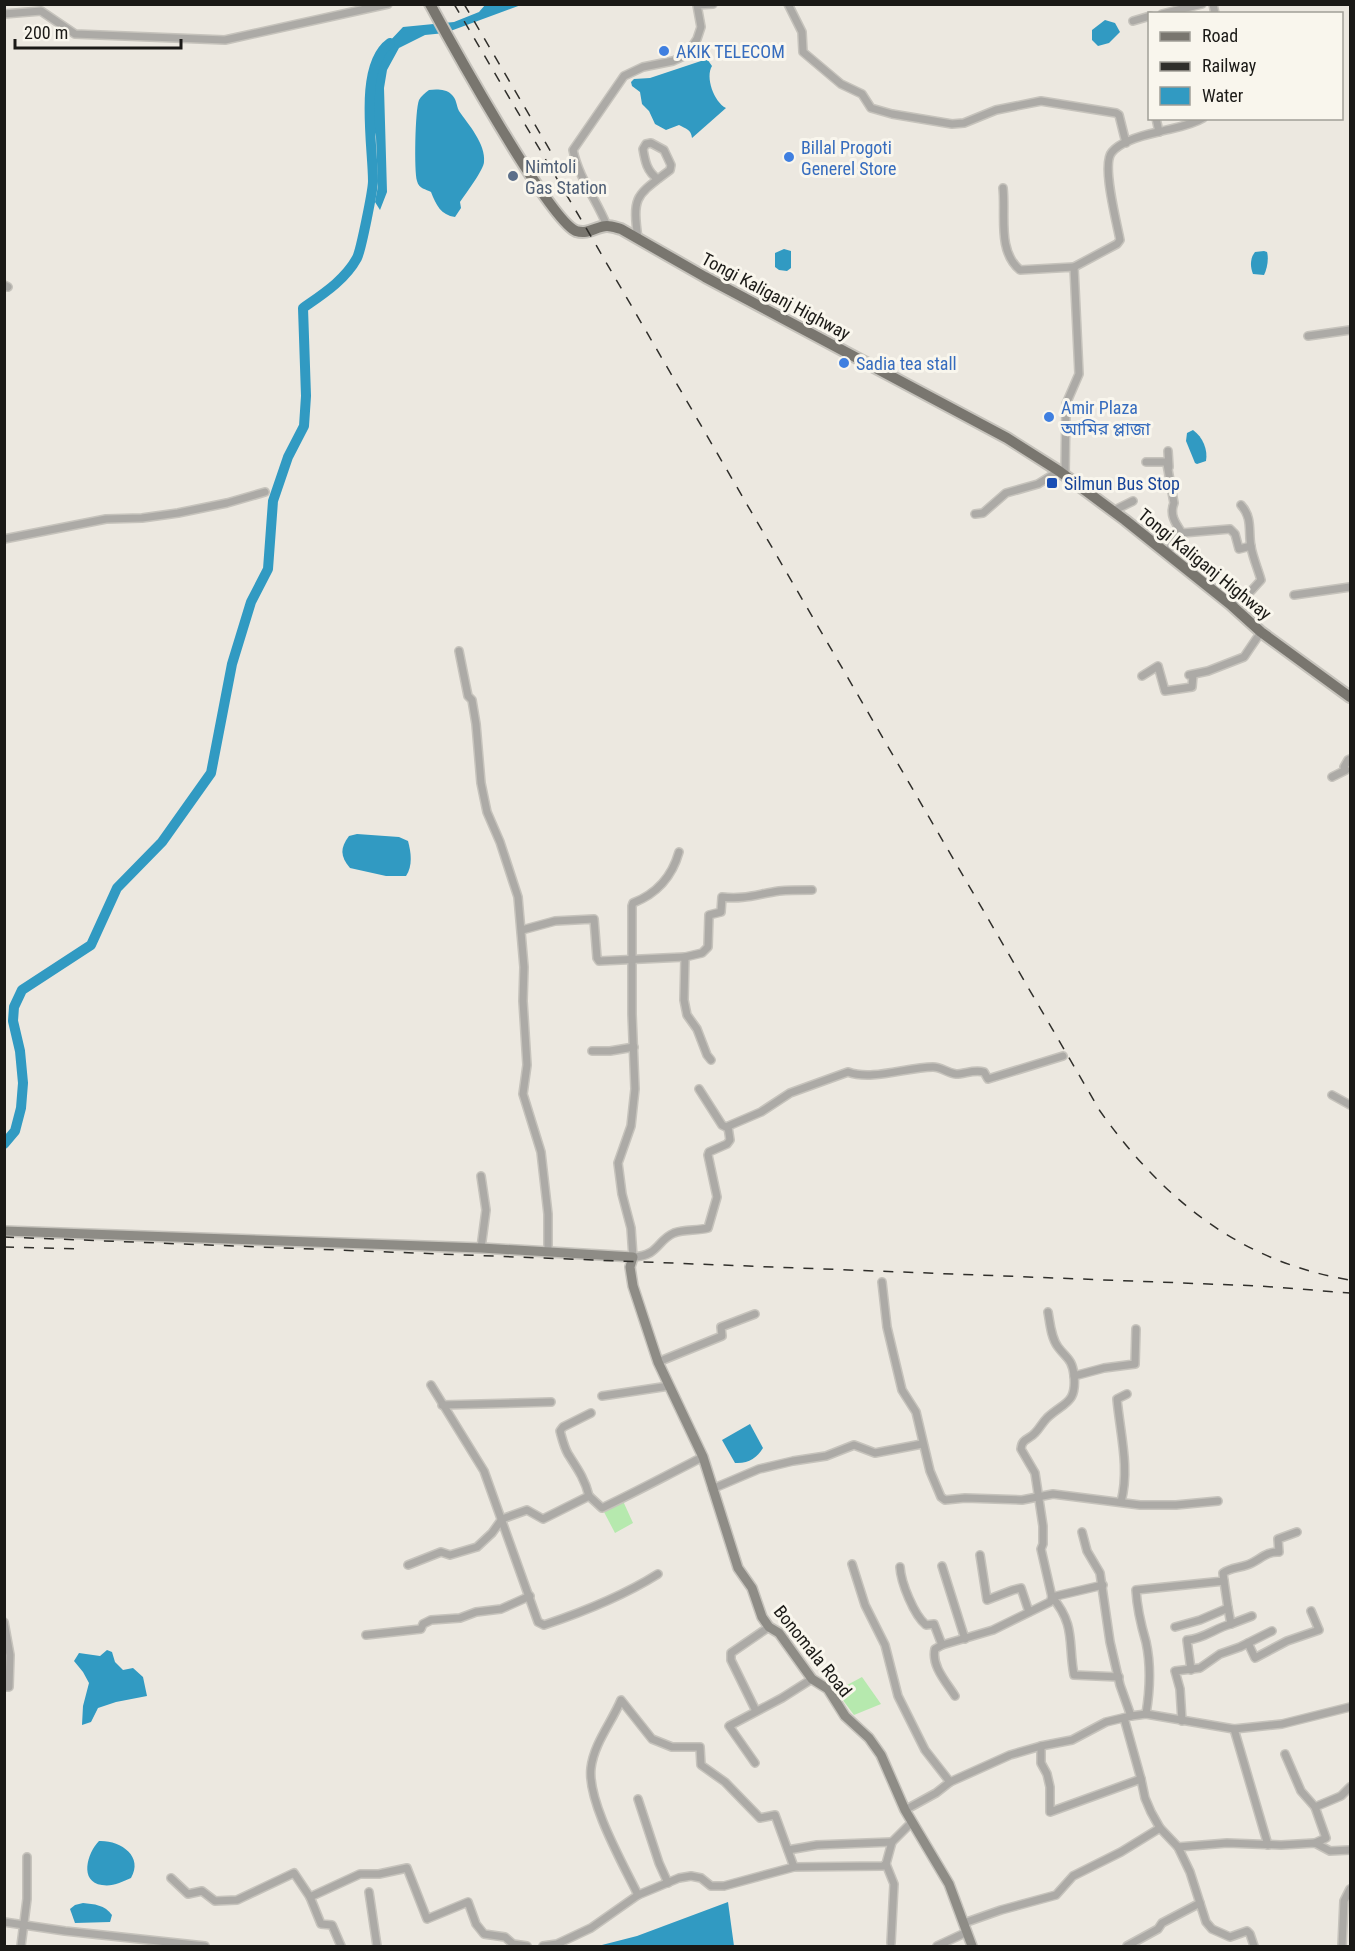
<svg xmlns="http://www.w3.org/2000/svg" width="1355" height="1951" font-family="'Roboto Condensed','Noto Sans Bengali',sans-serif">
<rect width="100%" height="100%" fill="#ece8e0"/>
<!-- green -->
<g fill="#b6e9ae">
<path d="M623 1501 633 1523 615 1533 604 1512Z"/>
<path d="M862 1677 881 1704 854 1715 836 1691Z"/>
</g>
<!-- water -->
<g fill="#319ac2">
<path d="M485 5H521L445 33 425 35 399 48 387 70 384 88 387 192 380 210 375 202 378 186 376 137 370 111 373 71 387 44 403 27 454 22 479 12Z"/>
<path d="M1105 20 1115 23 1120 32 1109 43 1098 46 1092 40V30Z"/>
<path d="M707 59 712 66C705 77 714 102 726 108L692 138C691 129 686 129 679 125L666 130 655 124 649 111 642 104 640 92 632 86 631 82 634 79 650 78Z"/>
<path d="M429 90C436 89 446 89 451 94 457 99 456 105 459 111 468 124 486 144 484 162 484 169 465 195 460 202L461 208 455 217C441 215 436 205 431 192 426 189 419 189 417 181 414 171 415 110 419 100 421 96 425 93 429 90Z"/>
<path d="M784 249 791 251V268L787 271 779 270 775 267V253Z"/>
<path d="M1264 251 1267 252C1269 259 1267 269 1264 275L1253 274C1250 267 1250 258 1255 252Z"/>
<path d="M1193 430C1203 437 1208 450 1206 461L1197 464 1195 463 1186 441 1187 433Z"/>
<path d="M357 834 399 837 408 841C411 852 413 866 406 876H386L350 868C340 856 340 848 349 836Z"/>
<path d="M750 1424 763 1448C757 1458 748 1464 735 1463L722 1440Z"/>
<path d="M107 1650 112 1652 115 1662 123 1670 133 1668 143 1677 147 1696 116 1702 98 1708 91 1722 82 1725 83 1706 89 1683 83 1672 74 1661 79 1653 100 1656Z"/>
<path d="M99 1841C120 1840 144 1856 131 1878 122 1882 112 1887 102 1885 79 1882 87 1853 99 1841Z"/>
<path d="M728 1902 734 1946H598L637 1936Z"/>
<path d="M83 1903C94 1904 105 1905 112 1915L110 1922 75 1923 70 1909 75 1905Z"/>
</g>
<g fill="none" stroke-linecap="round" stroke-linejoin="round">
<!-- river -->
<path stroke="#319ac2" stroke-width="10" d="M4 1144 15 1131 21 1108 23 1083 20 1051 13 1021 14 1007 22 990 91 945 117 888 162 842 211 773 232 664 251 602 268 569 273 501 288 457 304 426 306 396 303 308C323 294 345 280 357 258 361 250 373 190 373 181 373 146 358 66 390 43"/>
<!-- street casing -->
<g stroke="#c6c3bc" stroke-width="10">
<g id="street">
<path d="M788 4 802 32 803 52 841 84 862 94 871 108 892 114 952 124 964 123 996 110 1041 101 1116 113 1119 115 1126 143"/>
<path d="M1213 4 1215 14"/>
<path d="M4 14 41 11 75 34 225 40 388 4"/>
<path d="M1162 14 1202 4"/>
<path d="M1133 21 1150 16"/>
<path d="M1156 118 1159 132"/>
<path d="M1003 188C1006 215 997 251 1020 270L1074 267 1079 374 1066 404 1065 476"/>
<path d="M607 226C597 200 579 179 573 150L624 76 643 67 673 61 684 56 691 48 697 39 701 27 697 5 713 4"/>
<path d="M638 239C632 195 636 196 670 170L671 165 664 150 651 143 646 144 643 149C645 161 647 172 658 179"/>
<path d="M1074 267 1117 244 1120 240C1117 223 1101 164 1112 152 1121 141 1144 135 1158 132 1173 128 1190 126 1203 118"/>
<path d="M4 285 8 287"/>
<path d="M1308 336 1350 330"/>
<path d="M1168 451 1169 467"/>
<path d="M1146 462H1165L1167 464 1174 503C1169 515 1176 524 1182 533"/>
<path d="M1113 511 1133 501"/>
<path d="M975 514 983 513 1006 493 1038 484 1059 471"/>
<path d="M4 539 106 519 142 518 178 513 227 503 265 492"/>
<path d="M1166 553 1182 533 1230 529 1235 534 1239 549 1251 546"/>
<path d="M1294 595 1350 587"/>
<path d="M1230 604 1251 591 1261 580C1258 569 1253 558 1251 547 1248 532 1253 518 1241 505"/>
<path d="M459 651 468 696 472 700 476 724 481 783 487 812 500 842 518 897 524 967 523 1001 527 1065 523 1094 541 1152 548 1214V1252"/>
<path d="M1189 675 1208 671 1244 657 1261 632"/>
<path d="M1142 676 1158 666 1165 691 1192 687 1193 675"/>
<path d="M1332 777 1346 770 1344 767 1348 760 1350 759"/>
<path d="M679 852C672 877 656 894 633 903L632 906V1014L635 1089 631 1126 618 1163 622 1194 631 1228 633 1257C659 1256 657 1240 674 1233 685 1229 697 1231 708 1228L717 1197 708 1155 709 1152 727 1144 730 1140 728 1127"/>
<path d="M522 930 555 921 594 919 597 958 599 961 685 957 684 1000 687 1015 697 1029 707 1055 711 1060"/>
<path d="M685 957 702 953 708 947 709 915 721 912 722 897C743 900 758 894 779 891 790 890 801 890 812 890"/>
<path d="M592 1051H610L634 1047"/>
<path d="M699 1089 722 1125 726 1127 761 1112 790 1093 848 1072C872 1081 907 1067 933 1067 942 1067 947 1073 956 1074 965 1074 974 1069 984 1072L988 1079 1063 1056"/>
<path d="M1332 1095 1350 1105"/>
<path d="M481 1176 486 1210 481 1248"/>
<path d="M882 1282 887 1327 902 1390 916 1412 930 1471 941 1497 945 1500 965 1498 1022 1500 1053 1494 1140 1505H1176L1218 1501"/>
<path d="M1048 1312C1050 1323 1051 1338 1058 1347 1067 1359 1072 1359 1074 1375 1077 1404 1064 1402 1047 1418 1042 1423 1040 1428 1035 1433 1029 1440 1022 1438 1021 1449L1035 1473 1043 1526V1544L1041 1549 1052 1597 1103 1585"/>
<path d="M658 1362 722 1336 721 1327 755 1314"/>
<path d="M1074 1376 1104 1368 1135 1364 1136 1329"/>
<path d="M431 1385 484 1471 538 1622 544 1625C583 1612 623 1596 658 1574"/>
<path d="M602 1396 669 1386"/>
<path d="M442 1405 551 1402"/>
<path d="M712 1489 759 1469 793 1461 826 1456 854 1445 875 1453 922 1444"/>
<path d="M589 1496C585 1479 577 1468 568 1454 564 1447 562 1438 560 1431L563 1427 591 1413"/>
<path d="M1121 1502C1130 1468 1120 1433 1117 1399L1127 1394"/>
<path d="M1082 1532 1087 1551 1100 1573 1110 1642 1120 1685 1131 1716"/>
<path d="M980 1555 987 1600 1013 1590 1021 1588 1029 1612"/>
<path d="M852 1564 865 1605 885 1645 898 1696 925 1750 950 1782"/>
<path d="M408 1565 441 1552 450 1555 477 1547 492 1533 502 1519 527 1510 543 1519 589 1496 602 1508C636 1492 669 1474 703 1457"/>
<path d="M942 1566 965 1639"/>
<path d="M900 1567C901 1583 914 1615 926 1625L934 1624 942 1645"/>
<path d="M4 1622 10 1655 9 1687H4"/>
<path d="M1231 1624 1252 1616"/>
<path d="M1175 1627 1200 1620 1228 1608 1224 1581"/>
<path d="M366 1635 421 1629 423 1624 431 1620 460 1618 476 1612 501 1609 530 1596"/>
<path d="M1248 1643 1255 1658 1287 1641 1319 1630 1311 1611"/>
<path d="M1191 1670 1187 1640C1204 1639 1215 1628 1231 1624L1228 1608"/>
<path d="M955 1696C947 1683 931 1666 935 1649L942 1645 993 1630 1050 1602 1052 1597C1076 1625 1068 1644 1074 1675L1119 1677"/>
<path d="M756 1711 731 1660V1653L769 1627"/>
<path d="M1146 1714C1150 1690 1151 1665 1146 1642 1141 1625 1137 1608 1136 1590L1224 1581 1223 1573C1230 1568 1238 1568 1247 1565 1259 1561 1266 1551 1279 1552L1278 1539 1297 1532"/>
<path d="M1124 1718 1141 1779 1145 1798 1151 1812 1160 1828 1178 1847 1190 1872 1206 1922 1212 1929 1230 1937 1247 1931 1250 1934 1254 1946"/>
<path d="M1182 1721 1180 1689 1175 1671 1200 1668 1220 1654 1240 1647 1272 1631"/>
<path d="M1234 1729 1268 1845"/>
<path d="M1041 1746V1763L1047 1774 1050 1787V1812L1141 1779"/>
<path d="M1285 1754 1301 1791 1315 1807 1326 1838 1315 1843"/>
<path d="M755 1763 729 1726 782 1698 812 1679"/>
<path d="M638 1799 659 1863 668 1883"/>
<path d="M1315 1807 1341 1796 1350 1787"/>
<path d="M905 1810 936 1793 950 1782 1010 1755 1041 1746 1072 1740 1106 1722 1131 1716 1146 1714 1234 1729 1282 1724 1350 1707"/>
<path d="M1178 1847 1227 1843 1281 1845 1315 1843 1330 1851 1350 1850"/>
<path d="M788 1850 817 1845 892 1842"/>
<path d="M886 1864 894 1884 891 1943"/>
<path d="M171 1878 188 1894 202 1891 215 1901 237 1900 294 1873 310 1897 360 1874H379L407 1868 427 1919 468 1902 476 1924 484 1934 505 1937 513 1944 527 1946"/>
<path d="M369 1892 377 1946"/>
<path d="M638 1895C623 1864 587 1801 591 1768 594 1743 612 1722 621 1700L652 1739 672 1747H700L701 1765 725 1782 760 1818 775 1815 794 1867"/>
<path d="M310 1897 321 1924 332 1925 341 1946"/>
<path d="M4 1922 65 1931 205 1946"/>
<path d="M964 1923 1001 1910 1056 1895 1073 1876 1121 1852 1160 1828"/>
<path d="M21 1946 27 1899V1857"/>
<path d="M543 1946 557 1944 591 1928 638 1895 679 1878 691 1876 701 1878 711 1886H724L794 1867 883 1866 886 1864 892 1842 912 1822"/>
<path d="M937 1946 967 1932"/>
<path d="M1127 1946 1158 1929 1162 1923 1200 1903"/>
<path d="M1342 1946 1344 1901 1350 1889"/>
</g>
</g>
<!-- secondary casing -->
<g stroke="#c6c3bc" stroke-width="12">
<path id="secondary" d="M4 1231 481 1248 633 1257 630 1267 633 1286 658 1362 703 1457 738 1568 752 1588 762 1617 769 1627 779 1633 812 1679 828 1689 845 1716 869 1738 881 1755 905 1810 949 1884 972 1946"/>
</g>
<!-- primary casing -->
<g stroke="#c6c3bc" stroke-width="14">
<path id="primary" d="M430 4C449 39 549 220 576 231 589 235 596 226 607 226 611 226 617 228 621 229L705 277 1007 438 1059 471 1125 520 1230 604 1261 632 1350 697"/>
</g>
<!-- street -->
<use href="#street" stroke="#acaaa6" stroke-width="7"/>
<!-- secondary -->
<use href="#secondary" stroke="#8e8c86" stroke-width="9"/>
<!-- primary -->
<use href="#primary" stroke="#79766f" stroke-width="10"/>
<!-- rail -->
<g stroke="#302f2b" stroke-width="1.5" stroke-dasharray="10 10" stroke-linecap="butt">
<path d="M454 4 589 233 1100 1111C1163 1200 1241 1262 1350 1280"/>
<path d="M464 4 551 152"/>
<path d="M4 1237 1260 1286 1350 1293"/>
<path d="M4 1247 82 1249"/>
</g>
</g>
<!-- markers -->
<g fill="#3f7fe0" stroke="#f9f6ed" stroke-width="2">
<circle cx="664" cy="51" r="6"/>
<circle cx="789" cy="157" r="6"/>
<circle cx="844" cy="363" r="6"/>
<circle cx="1049" cy="417" r="6"/>
</g>
<circle fill="#5c6f8a" stroke="#f9f6ed" stroke-width="2" cx="513" cy="176" r="6"/>
<rect fill="#1a4fb4" stroke="#f9f6ed" stroke-width="2" x="1046" y="477" width="12" height="12" rx="3"/>
<g text-anchor="middle" dominant-baseline="central" stroke-width="6" stroke-linejoin="round" paint-order="stroke">
<!-- shop labels -->
<g font-size="18" fill="#366cbe" stroke="#f9f6ed" text-anchor="start">
<text x="676" y="51">AKIK TELECOM</text>
<text x="801" y="147">Billal Progoti<tspan x="801" dy="21">Generel Store</tspan></text>
<text x="856" y="363">Sadia tea stall</text>
<text x="1061" y="407">Amir Plaza<tspan x="1061" dy="21">আমির প্লাজা</tspan></text>
</g>
<!-- service labels -->
<g font-size="18" fill="#4e5e75" stroke="#f9f6ed" text-anchor="start">
<text x="525" y="166">Nimtoli<tspan x="525" dy="21">Gas Station</tspan></text>
</g>
<!-- street labels -->
<g font-size="18" fill="#1a1916" stroke="#f9f6ed">
<text transform="translate(776 296) rotate(28)">Tongi Kaliganj Highway</text>
<text transform="translate(1205 564) rotate(39)">Tongi Kaliganj Highway</text>
<text transform="translate(813 1651) rotate(51)">Bonomala Road</text>
</g>
<!-- transit labels -->
<g font-size="18" fill="#164399" stroke="#f9f6ed" text-anchor="start">
<text x="1064" y="483">Silmun Bus Stop</text>
</g>
</g>
<!-- border -->
<rect width="1355" height="1951" fill="none" stroke="#1a1916" stroke-width="12"/>
<!-- legend -->
<rect x="1148" y="12" width="195" height="108" fill="#f9f6ed" stroke="#a09e97" stroke-width="1.5"/>
<rect x="1160" y="32" width="30" height="9" fill="#79766f" stroke="#a09e97" stroke-width="1.5"/>
<text x="1202" y="42" font-size="18" fill="#1a1916">Road</text>
<rect x="1160" y="62" width="30" height="9" fill="#302f2b" stroke="#a09e97" stroke-width="1.5"/>
<text x="1202" y="72" font-size="18" fill="#1a1916">Railway</text>
<rect x="1160" y="87" width="30" height="18" fill="#319ac2" stroke="#a09e97" stroke-width="1.5"/>
<text x="1202" y="102" font-size="18" fill="#1a1916">Water</text>
<!-- scale -->
<path d="M15 39v9h166v-9" fill="none" stroke="#1a1916" stroke-width="3"/>
<text x="24" y="39" font-size="18" fill="#1a1916" stroke="#f9f6ed" stroke-width="4.5" paint-order="stroke">200 m</text>
</svg>
